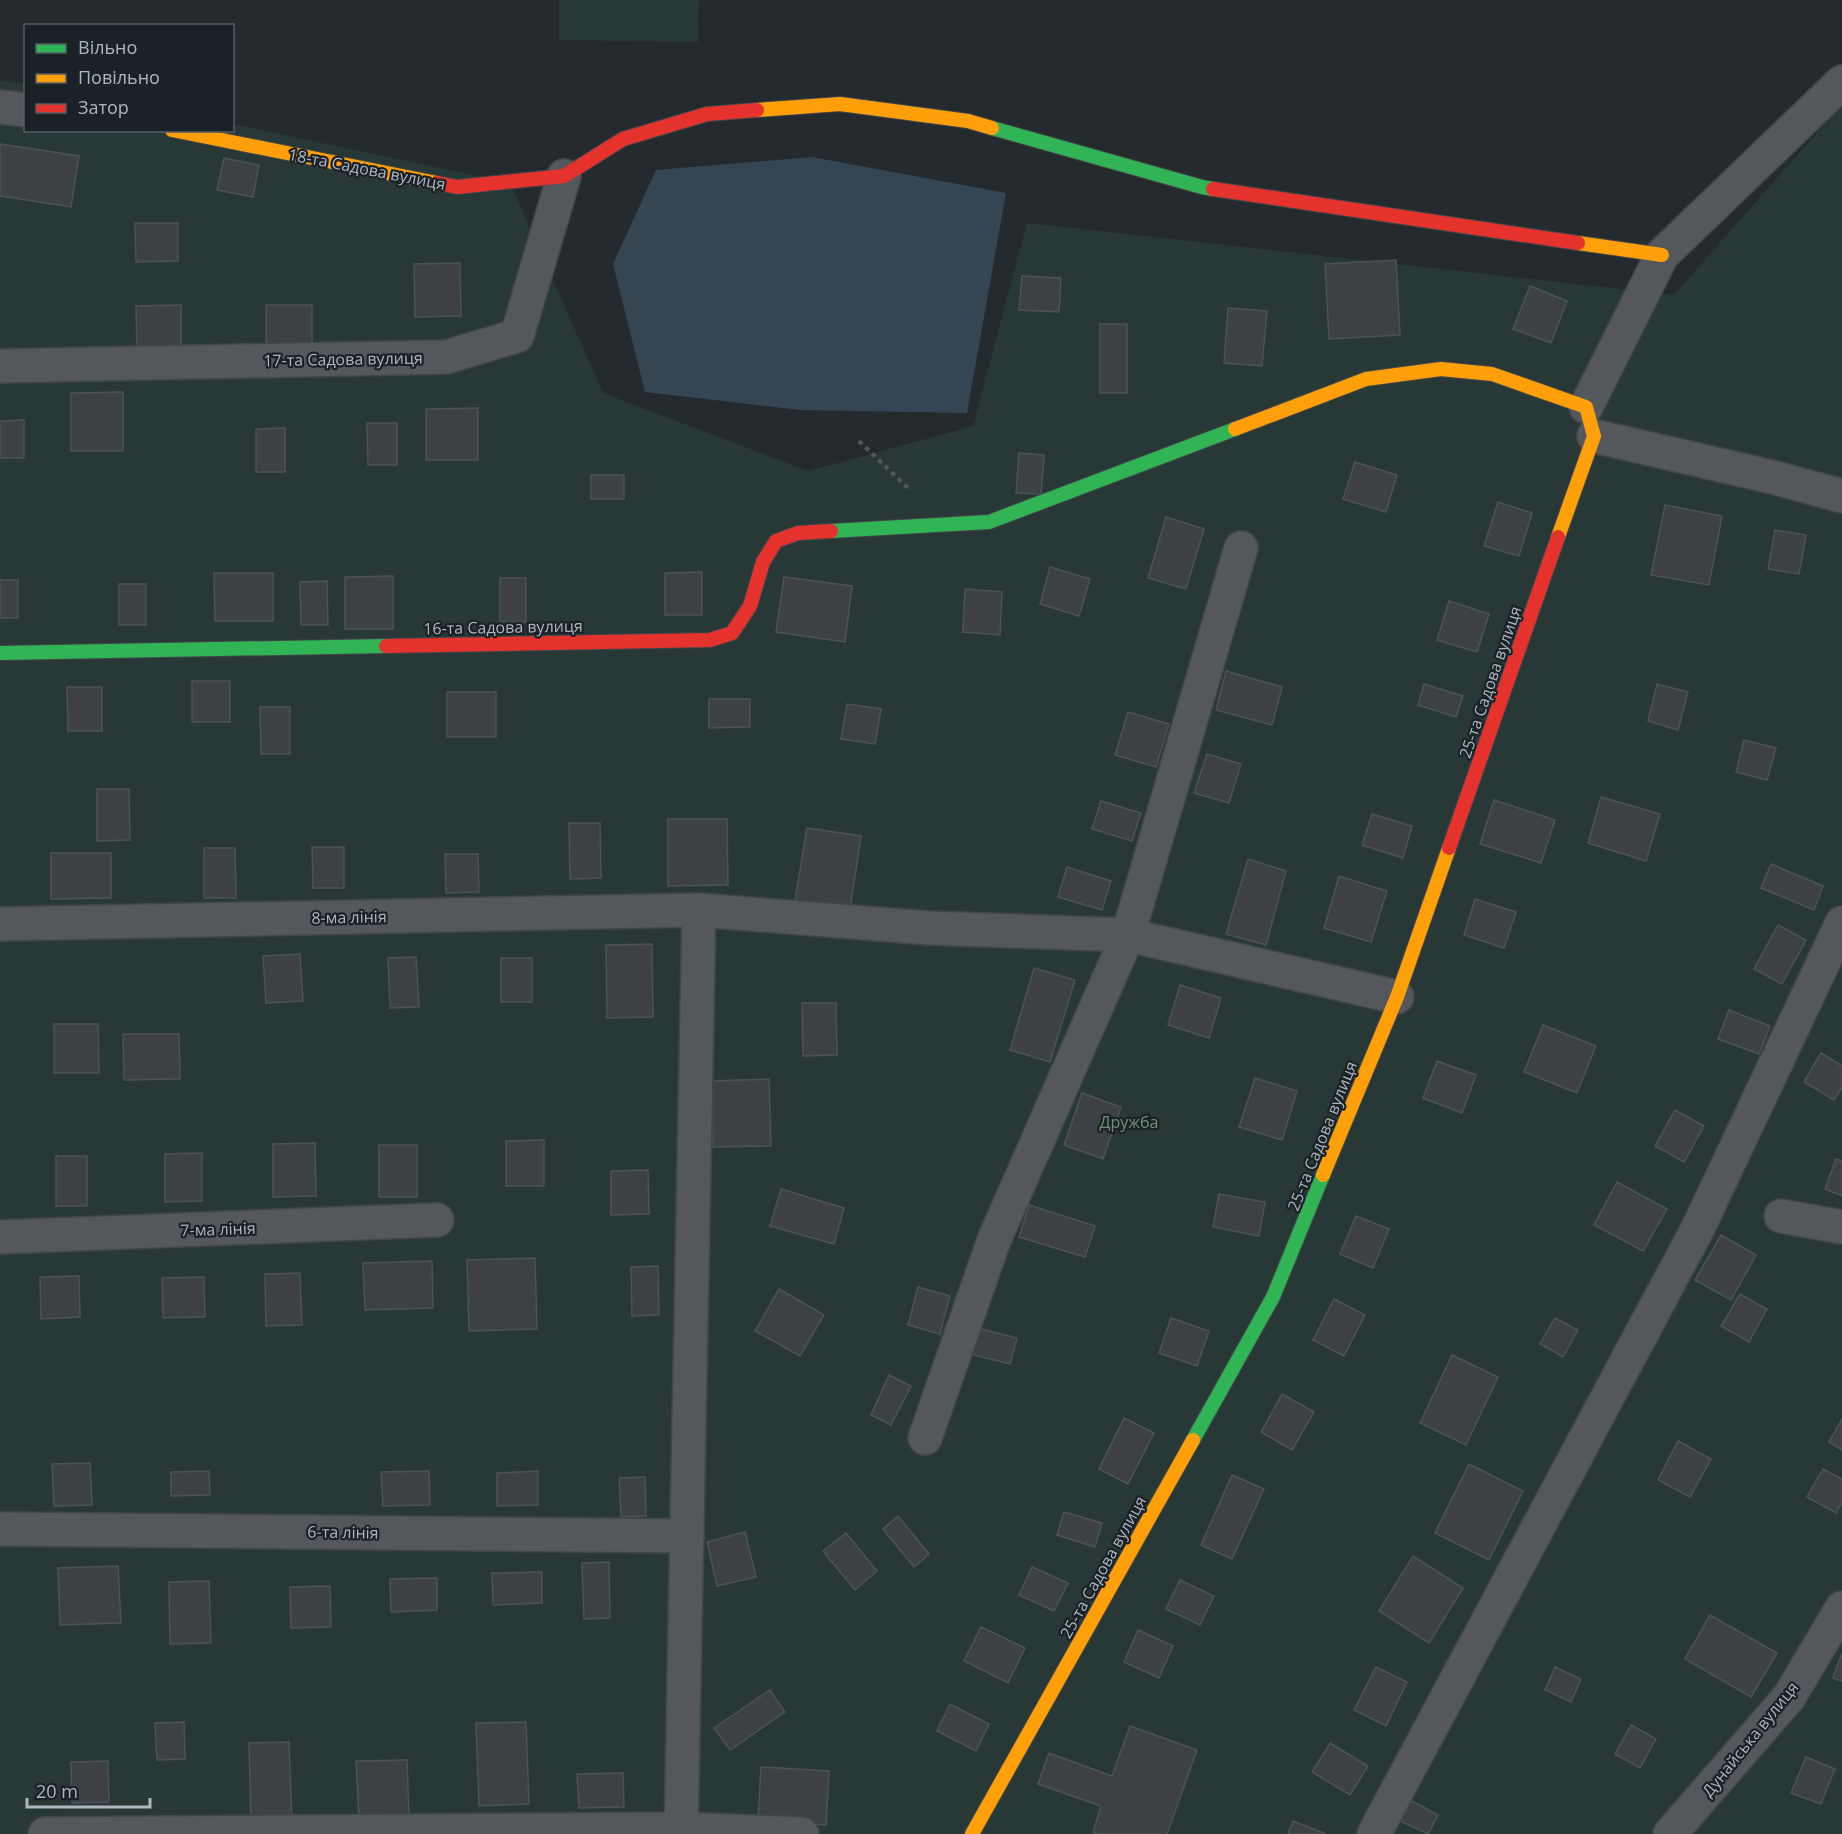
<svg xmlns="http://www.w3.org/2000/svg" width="1842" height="1834" font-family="'Open Sans',sans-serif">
<rect width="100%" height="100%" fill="#252a2e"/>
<!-- green -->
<g fill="#283837">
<path d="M559 0H699L698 42 559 40Z"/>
<path d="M0 80 25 84 26 130H232L233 124 510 183 603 393 808 471 973 426 1027 223 1674 295 1842 104V1834H0Z"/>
</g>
<!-- water -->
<path fill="#344553" d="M812 157 1006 193 967 413 800 410 645 392 613 264 656 170Z"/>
<!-- building -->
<g fill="#3d4145" stroke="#4d5256" stroke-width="1.5">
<path d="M0 144 79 156 71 207 0 196Z"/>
<path d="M224 158 259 165 253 197 217 190Z"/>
<path d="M135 223H178V261L136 262Z"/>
<path d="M1396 260 1400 335 1329 339 1325 264Z"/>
<path d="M460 263 461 316 415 317 414 264Z"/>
<path d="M1022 276 1061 278 1059 312 1019 310Z"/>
<path d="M1530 286 1567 301 1551 343 1513 329Z"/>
<path d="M181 305V351H137L136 306Z"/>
<path d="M266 305H312V349L266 350Z"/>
<path d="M1228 308 1267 311 1262 366 1224 363Z"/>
<rect x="1100" y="324" width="27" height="69"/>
<path d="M123 392V451H71V393Z"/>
<path d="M478 408V460H426V409Z"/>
<path d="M24 420V458H0V421Z"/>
<path d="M367 423H397V465H368Z"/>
<path d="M285 428V472H256V429Z"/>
<path d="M1019 453 1044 455 1041 494 1016 493Z"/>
<path d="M1355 462 1397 475 1386 512 1343 499Z"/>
<rect x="591" y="475" width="33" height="24"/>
<path d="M1498 502 1532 513 1519 556 1484 546Z"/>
<path d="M1665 505 1722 516 1709 585 1651 575Z"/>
<path d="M1166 517 1204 529 1186 589 1148 578Z"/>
<path d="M1775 530 1806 535 1799 574 1768 569Z"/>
<path d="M1050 567 1090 579 1079 616 1040 604Z"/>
<path d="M702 572V615H665V573Z"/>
<path d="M214 573H273V621H215Z"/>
<path d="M393 576V629H345V577Z"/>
<path d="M784 577 852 586 845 642 776 632Z"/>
<rect x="500" y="578" width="26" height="44"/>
<rect x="0" y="580" width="18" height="38"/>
<path d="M327 581 328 625H301L300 582Z"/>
<rect x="119" y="584" width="27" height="41"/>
<path d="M965 589 1002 592 1000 635 963 632Z"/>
<path d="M1449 601 1489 614 1477 652 1437 640Z"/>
<path d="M1226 671 1282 687 1272 725 1216 710Z"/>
<rect x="192" y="681" width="38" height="41"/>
<path d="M1424 684 1463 696 1456 717 1418 705Z"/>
<path d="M1657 684 1688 692 1678 730 1648 721Z"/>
<path d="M67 687H102V731H68Z"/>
<rect x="447" y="692" width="49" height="45"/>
<path d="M709 699H750V727L709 728Z"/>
<path d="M847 704 881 709 875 744 841 739Z"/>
<path d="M260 707H290V754H261Z"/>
<path d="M1128 712 1169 724 1156 767 1115 755Z"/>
<path d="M1744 740 1776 748 1767 780 1736 772Z"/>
<path d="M1207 754 1241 764 1229 803 1194 793Z"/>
<path d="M97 789H129L130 840 97 841Z"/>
<path d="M1601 797 1660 814 1646 861 1588 843Z"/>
<path d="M1494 800 1555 820 1541 863 1480 844Z"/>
<path d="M1101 801 1141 813 1132 841 1092 829Z"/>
<path d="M1372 814 1412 826 1403 858 1362 845Z"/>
<path d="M668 819H727L728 885 668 886Z"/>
<path d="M569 823H600L601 878 570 879Z"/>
<path d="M807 828 861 836 850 910 795 901Z"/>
<path d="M312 847H344V888H313Z"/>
<path d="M204 848H235L236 898H204Z"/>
<path d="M51 853H111V898L51 899Z"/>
<path d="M445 854H478L479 892 446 893Z"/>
<path d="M1248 859 1286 871 1266 945 1226 934Z"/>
<path d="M1771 864 1823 886 1814 910 1761 888Z"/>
<path d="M1067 867 1111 881 1102 910 1058 897Z"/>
<path d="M1339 876 1387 891 1371 942 1324 928Z"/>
<path d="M1475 899 1516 912 1504 948 1464 935Z"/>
<path d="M1778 925 1806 940 1782 984 1754 969Z"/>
<path d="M652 944 653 1017 607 1018 606 945Z"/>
<path d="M300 954 303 1001 266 1003 263 956Z"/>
<path d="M416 957 419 1007 390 1008 388 958Z"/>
<rect x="501" y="958" width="31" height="44"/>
<path d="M1034 968 1075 980 1050 1062 1010 1050Z"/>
<path d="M1180 985 1221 998 1209 1038 1168 1025Z"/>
<path d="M802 1003H836L837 1055 803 1056Z"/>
<path d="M1729 1010 1770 1026 1759 1054 1718 1039Z"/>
<path d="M54 1024H98L99 1073H54Z"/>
<path d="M1543 1025 1596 1046 1577 1093 1524 1072Z"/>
<path d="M123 1034H179L180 1079 124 1080Z"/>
<path d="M1821 1053 1842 1066V1087L1834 1100 1804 1082Z"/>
<path d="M1437 1061 1476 1075 1462 1113 1423 1098Z"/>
<path d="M1255 1078 1297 1091 1282 1140 1239 1127Z"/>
<path d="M769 1079 771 1146 713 1147 711 1081Z"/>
<path d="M1082 1093 1121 1107 1103 1159 1064 1145Z"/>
<path d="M1675 1110 1704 1126 1684 1162 1655 1146Z"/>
<path d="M544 1140V1186H506V1141Z"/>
<path d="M315 1143 316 1196 273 1197V1144Z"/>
<rect x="379" y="1145" width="38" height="52"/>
<path d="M202 1153V1201L165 1202V1154Z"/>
<rect x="56" y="1156" width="31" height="50"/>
<path d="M1836 1159 1842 1161V1196L1825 1189Z"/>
<path d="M648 1170 649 1214 611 1215V1171Z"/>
<path d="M1617 1182 1667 1209 1643 1251 1594 1225Z"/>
<path d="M781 1189 844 1208 834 1244 770 1226Z"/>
<path d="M1219 1194 1265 1202 1259 1236 1213 1227Z"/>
<path d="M1029 1205 1095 1226 1085 1257 1019 1237Z"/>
<path d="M1356 1216 1389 1229 1373 1268 1340 1254Z"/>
<path d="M1721 1235 1756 1255 1731 1300 1695 1280Z"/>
<path d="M535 1258 537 1329 469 1331 467 1260Z"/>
<path d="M432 1261 433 1308 365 1310 363 1263Z"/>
<path d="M658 1266 659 1315 632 1316 631 1267Z"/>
<path d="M300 1273 302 1325 266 1326 265 1274Z"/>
<path d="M79 1276 80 1317 41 1319 40 1277Z"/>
<path d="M204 1277 205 1317 163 1318 162 1278Z"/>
<path d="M918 1287 950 1296 940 1334 908 1325Z"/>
<path d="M779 1289 824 1315 800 1356 755 1331Z"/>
<path d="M1740 1294 1767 1309 1749 1342 1721 1326Z"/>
<path d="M1334 1299 1365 1315 1344 1356 1313 1340Z"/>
<path d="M1171 1318 1209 1331 1197 1366 1159 1353Z"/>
<path d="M1555 1318 1578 1330 1563 1357 1540 1344Z"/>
<path d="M977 1328 1017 1338 1010 1364 970 1354Z"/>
<path d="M1452 1355 1498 1377 1466 1445 1420 1423Z"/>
<path d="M889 1375 911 1386 891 1425 871 1415Z"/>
<path d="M1282 1394 1314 1412 1292 1450 1261 1432Z"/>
<path d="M1124 1418 1154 1433 1128 1484 1099 1469Z"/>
<path d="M1842 1419V1450L1829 1442Z"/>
<path d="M1678 1441 1711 1459 1690 1497 1658 1480Z"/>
<path d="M90 1463 92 1505 54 1506 52 1464Z"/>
<path d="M1469 1464 1523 1491 1489 1560 1435 1533Z"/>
<path d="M1823 1469 1842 1479V1502L1836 1513 1807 1497Z"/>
<path d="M209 1471 210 1495 171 1496V1472Z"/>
<path d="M429 1471 430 1505 383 1506 381 1472Z"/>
<path d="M538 1471V1505L497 1506V1473Z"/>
<path d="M1232 1475 1264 1489 1232 1559 1201 1545Z"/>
<path d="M645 1477 646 1516 621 1517 619 1478Z"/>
<path d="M1064 1512 1102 1523 1095 1547 1057 1535Z"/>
<path d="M898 1516 929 1554 914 1567 883 1529Z"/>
<path d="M745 1532 756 1577 717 1586 707 1542Z"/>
<path d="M846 1533 877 1571 855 1590 823 1551Z"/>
<path d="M1413 1556 1463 1588 1429 1643 1379 1611Z"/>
<path d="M609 1562 610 1618 584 1619 582 1563Z"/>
<path d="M118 1566 121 1623 60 1625 58 1568Z"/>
<path d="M1032 1567 1068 1583 1054 1611 1019 1595Z"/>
<path d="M542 1572V1603L493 1605 492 1573Z"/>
<path d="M437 1578V1610L391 1612 390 1579Z"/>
<path d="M1180 1580 1214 1596 1200 1625 1166 1609Z"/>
<path d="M209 1581 211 1643 170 1644 169 1582Z"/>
<path d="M330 1586 331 1627 291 1628 290 1587Z"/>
<path d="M1710 1615 1777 1653 1751 1697 1685 1659Z"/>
<path d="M981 1627 1025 1648 1008 1683 964 1661Z"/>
<path d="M1138 1630 1173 1646 1159 1678 1124 1662Z"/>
<path d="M1842 1653V1681L1833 1678Z"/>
<path d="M1376 1667 1407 1682 1386 1726 1354 1710Z"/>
<path d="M1555 1667 1581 1679 1571 1702 1545 1690Z"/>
<path d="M770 1690 785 1712 730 1750 714 1728Z"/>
<path d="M950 1704 989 1724 976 1751 937 1731Z"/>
<path d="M184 1722 185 1759 157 1760 155 1723Z"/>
<path d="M526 1722 529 1804 479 1806 476 1723Z"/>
<path d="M1631 1725 1656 1739 1640 1768 1615 1754Z"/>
<path d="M1130 1726 1197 1750 1167 1834H1098L1093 1832 1101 1806 1038 1784 1049 1753 1112 1776Z"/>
<path d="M289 1742 292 1824 251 1826 249 1743Z"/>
<path d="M1330 1743 1368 1766 1350 1795 1312 1772Z"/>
<path d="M1806 1757 1835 1769 1821 1804 1791 1793Z"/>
<path d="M407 1760 409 1816 359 1818 356 1761Z"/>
<path d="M108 1761 109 1802 72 1803 71 1762Z"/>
<path d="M761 1767 829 1771 826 1825 758 1821Z"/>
<path d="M623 1773 624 1807 579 1808 577 1774Z"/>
<path d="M1412 1801 1438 1815 1428 1834 1400 1821Z"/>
<path d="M1293 1821 1326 1834H1288Z"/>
</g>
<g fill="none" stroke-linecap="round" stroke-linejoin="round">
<!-- street casing -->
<g stroke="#424649" stroke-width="36">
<g id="street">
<path d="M0 107 26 110"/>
<path d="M0 366 446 357 517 336 564 176"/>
<path d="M1586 407 1662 255 1842 82"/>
<path d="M1594 436 1772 477 1842 496"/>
<path d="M0 924 699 910 929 928 1128 935 1397 997"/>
<path d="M1781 1216 1842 1227"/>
<path d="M0 1237 437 1220"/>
<path d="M925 1438 994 1240 1128 935 1241 548"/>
<path d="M0 1529 687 1536"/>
<path d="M45 1834 681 1829 802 1834"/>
<path d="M681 1834 699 910"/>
<path d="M1374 1834 1698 1228 1842 923"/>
<path d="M1670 1834 1789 1697 1842 1608"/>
</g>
</g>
<!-- fast casing -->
<g stroke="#424649" stroke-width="16">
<g id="fast">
<path d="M992 128 1202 187 1213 189"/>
<path d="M831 531 989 522 1235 429"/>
<path d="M0 653 386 646"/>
<path d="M1193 1440 1273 1297 1323 1175"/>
</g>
</g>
<!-- slow casing -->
<g stroke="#424649" stroke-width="16">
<g id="slow">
<path d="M757 110 840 104 968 121 992 128"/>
<path d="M172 130 437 183"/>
<path d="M1578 243 1662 255"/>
<path d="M1235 429 1366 379 1441 369 1492 374 1586 407 1594 436 1558 537"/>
<path d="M1323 1175 1397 997 1449 848"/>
<path d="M972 1834 1193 1440"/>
</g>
</g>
<!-- jam casing -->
<g stroke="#424649" stroke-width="16">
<g id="jam">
<path d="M437 183 457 187 564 176 623 139 707 114 757 110"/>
<path d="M1213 189 1578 243"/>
<path d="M386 646 710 640 732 633 750 606 763 562 776 541 798 533 831 531"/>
<path d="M1449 848 1558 537"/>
</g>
</g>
<!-- path -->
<path stroke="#53585b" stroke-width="4" stroke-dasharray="4.5 4.5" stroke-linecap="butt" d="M859 441 908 488"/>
<!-- street -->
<use href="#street" stroke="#54585d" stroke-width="33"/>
<!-- fast -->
<use href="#fast" stroke="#30b455" stroke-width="14"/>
<!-- slow -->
<use href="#slow" stroke="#ff9f0a" stroke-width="14"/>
<!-- jam -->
<use href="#jam" stroke="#e5322d" stroke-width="14"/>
</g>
<g text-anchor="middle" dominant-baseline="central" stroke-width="4.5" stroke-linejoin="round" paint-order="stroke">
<!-- street labels -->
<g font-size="16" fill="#aeb7c0" stroke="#1a2127">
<text transform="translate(367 169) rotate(11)">18-та Садова вулиця</text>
<text transform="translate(343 359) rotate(-1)">17-та Садова вулиця</text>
<text transform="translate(503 627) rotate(-1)">16-та Садова вулиця</text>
<text transform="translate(1490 682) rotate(-71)">25-та Садова вулиця</text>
<text transform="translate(349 917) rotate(-1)">8-ма лінія</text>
<text transform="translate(1322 1136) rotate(-68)">25-та Садова вулиця</text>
<text transform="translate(218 1229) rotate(-2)">7-ма лінія</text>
<text transform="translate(343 1532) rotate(1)">6-та лінія</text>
<text transform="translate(1103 1567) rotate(-61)">25-та Садова вулиця</text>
<text transform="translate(1750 1739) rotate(-51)">Дунайська вулиця</text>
</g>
<!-- park labels -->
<g font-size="16" fill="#709375" stroke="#1a2127">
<text x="1129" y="1122">Дружба</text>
</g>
</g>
<!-- legend -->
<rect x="24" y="24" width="210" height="108" fill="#1a2127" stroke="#555d64" stroke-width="1.5"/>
<rect x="36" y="44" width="30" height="9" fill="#30b455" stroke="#555d64" stroke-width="1.5"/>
<text x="78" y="54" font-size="18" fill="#aeb7c0">Вільно</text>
<rect x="36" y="74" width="30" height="9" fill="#ff9f0a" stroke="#555d64" stroke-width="1.5"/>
<text x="78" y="84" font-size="18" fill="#aeb7c0">Повільно</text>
<rect x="36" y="104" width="30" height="9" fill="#e5322d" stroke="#555d64" stroke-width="1.5"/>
<text x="78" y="114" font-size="18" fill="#aeb7c0">Затор</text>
<!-- scale -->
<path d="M27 1798v9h123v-9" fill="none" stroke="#aeb7c0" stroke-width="3"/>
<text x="36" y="1798" font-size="18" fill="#aeb7c0" stroke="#1a2127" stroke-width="4.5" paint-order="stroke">20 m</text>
</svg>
